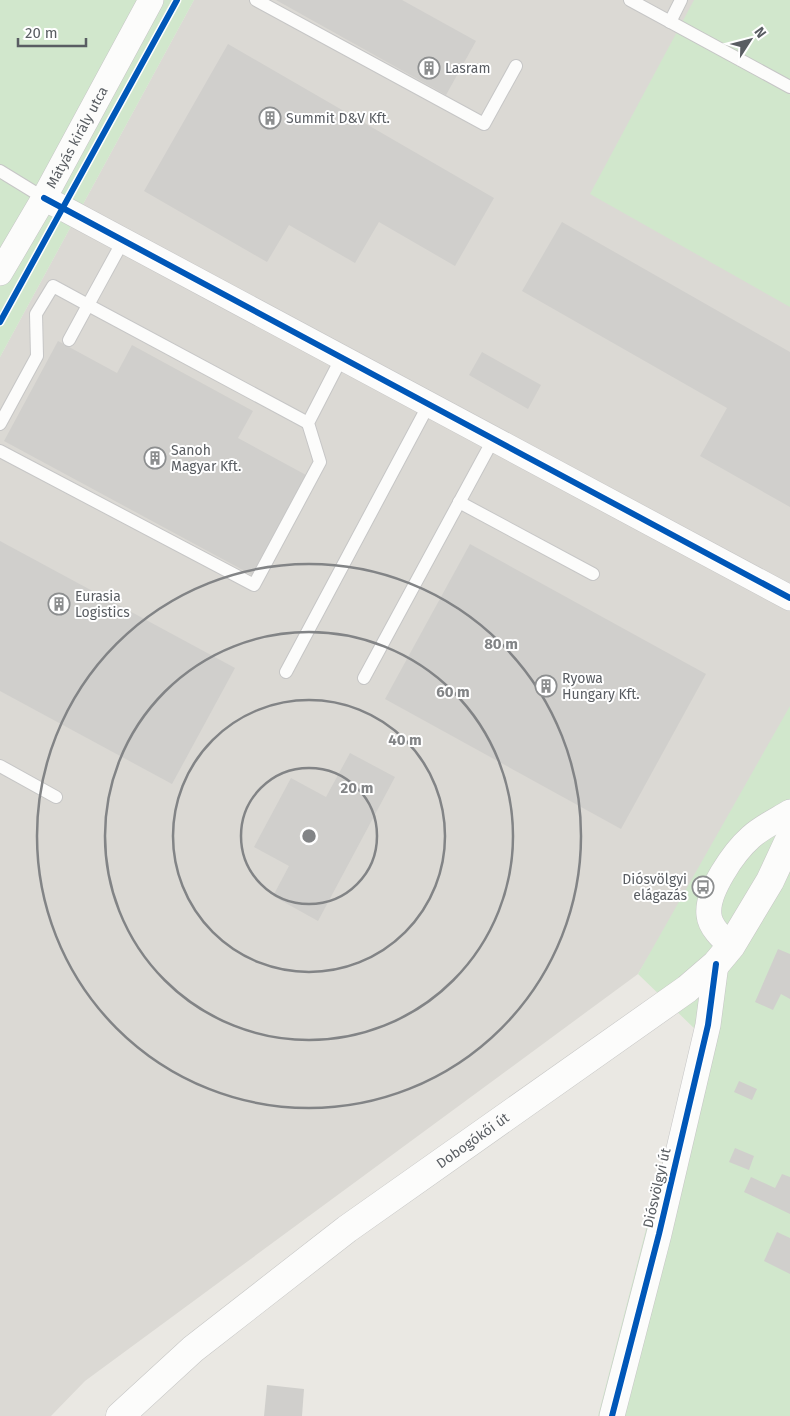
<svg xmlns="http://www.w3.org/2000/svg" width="790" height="1416" font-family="'Fira Sans',sans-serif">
<rect width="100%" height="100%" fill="#eae8e3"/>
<!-- industrial -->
<path fill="#dbd9d4" d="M194 0H790V717L738 808 638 974 85 1381 51 1416H0V357Z"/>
<!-- green -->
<g fill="#d1e7cc">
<path d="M0 0H194L0 357Z"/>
<path d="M694 0H790V307L590 194Z"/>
<path d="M790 706V1416H598L697 1031 638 974Z"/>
</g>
<!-- building -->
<g fill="#d0cfcc">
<path d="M276 0H402L476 41 446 95Z"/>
<path d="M228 44 494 198 455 266 379 222 355 263 289 225 267 262 144 191Z"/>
<path d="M562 222 790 352V507L700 456 727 408 522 291Z"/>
<path d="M58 341 117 373 132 345 253 411 238 438 306 475 252 575 4 441Z"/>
<path d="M482 352 541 385 528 409 469 375Z"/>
<path d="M0 541 235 668 172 784 0 691Z"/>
<path d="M470 544 706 674 621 829 385 699Z"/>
<path d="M350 753 395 777 318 921 273 896 289 866 254 847 291 778 326 797Z"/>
<path d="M778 949 790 954V999L781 994 773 1010 755 1002Z"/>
<path d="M739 1081 757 1089 752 1100 734 1092Z"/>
<path d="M735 1148 754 1156 749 1170 729 1162Z"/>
<path d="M782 1174 790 1177V1214L744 1192 751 1177 775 1188Z"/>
<path d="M777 1232 790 1238V1274L764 1261Z"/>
<path d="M267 1385 304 1389 302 1416H264Z"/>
</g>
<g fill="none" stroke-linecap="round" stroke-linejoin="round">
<!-- service casing -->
<g stroke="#c6c6c6" stroke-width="14">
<g id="service">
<path d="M256 0 484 124 516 66"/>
<path d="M630 0 790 87"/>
<path d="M670 22 681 0"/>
<path d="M0 171 44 198"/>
<path d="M69 340 88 305 308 423"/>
<path d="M0 424 37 356 36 314 53 286 88 305 123 241"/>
<path d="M0 451 254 585 320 462 308 423 342 357"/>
<path d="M459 502 593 574"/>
<path d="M286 672 429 404"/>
<path d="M364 678 494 438"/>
<path d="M0 766 56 797"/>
</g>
</g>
<!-- minor casing -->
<g stroke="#c6c6c6" stroke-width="26">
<g id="minor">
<path d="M44 198 790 598"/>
<path id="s1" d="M0 273 44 198 151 0"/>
<path d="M731 946C722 938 710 927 709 915 706 892 734 852 751 837 762 827 777 820 790 812"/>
<path d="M612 1416 659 1234 708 1025 716 964"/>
</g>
</g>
<!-- secondary casing -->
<g stroke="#c6c6c5" stroke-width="29">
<g id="secondary">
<path id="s2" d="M120 1416 193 1349 347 1229 687 989 716 964 731 946 770 881 790 838"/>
</g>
</g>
<!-- service -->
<use href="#service" stroke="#fcfcfb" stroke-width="12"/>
<!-- minor -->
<use href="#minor" stroke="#fcfcfb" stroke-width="25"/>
<!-- secondary -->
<use href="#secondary" stroke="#fcfcfb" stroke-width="28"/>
<!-- cycleway casing -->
<g stroke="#fff" stroke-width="9">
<g id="cycleway">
<path d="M44 198 790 598"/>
<path d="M0 322 177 0"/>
<path d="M612 1416 659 1234 708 1025 716 964"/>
</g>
</g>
<!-- cycleway -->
<use href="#cycleway" stroke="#0057b8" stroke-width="6"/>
</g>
<!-- distance rings -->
<g fill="none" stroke="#828486" stroke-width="2.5">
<circle cx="309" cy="836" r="68"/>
<circle cx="309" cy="836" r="136"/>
<circle cx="309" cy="836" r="204"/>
<circle cx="309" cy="836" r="272"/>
</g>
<!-- icons -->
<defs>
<g id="building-ring" transform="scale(1.125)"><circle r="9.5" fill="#fff" stroke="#8c8e8f" stroke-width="1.5"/><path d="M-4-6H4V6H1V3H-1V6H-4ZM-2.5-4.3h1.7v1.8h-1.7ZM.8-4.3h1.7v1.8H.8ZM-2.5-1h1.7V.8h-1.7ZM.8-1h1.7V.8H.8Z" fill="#8c8e8f"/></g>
<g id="bus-ring" transform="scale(1.125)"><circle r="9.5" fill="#fff" stroke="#8c8e8f" stroke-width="1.5"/><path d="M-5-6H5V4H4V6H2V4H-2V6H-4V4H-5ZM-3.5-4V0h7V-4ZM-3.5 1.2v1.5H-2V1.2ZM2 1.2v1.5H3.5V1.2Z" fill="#8c8e8f"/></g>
</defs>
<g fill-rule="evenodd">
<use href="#building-ring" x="429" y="68"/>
<use href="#building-ring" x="270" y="118"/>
<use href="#building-ring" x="155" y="458"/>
<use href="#building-ring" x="59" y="604"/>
<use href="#building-ring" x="546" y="686"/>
<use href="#bus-ring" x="703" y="887"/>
</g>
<g text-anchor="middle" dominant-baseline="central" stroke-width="4" stroke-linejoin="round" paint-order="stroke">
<!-- poi labels -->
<g font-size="14" fill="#595d62" stroke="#fff" text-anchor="start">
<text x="445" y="68">Lasram</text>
<text x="286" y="118">Summit D&amp;V Kft.</text>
<text x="171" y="450">Sanoh<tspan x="171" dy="16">Magyar Kft.</tspan></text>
<text x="75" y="596">Eurasia<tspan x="75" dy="16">Logistics</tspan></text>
<text x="562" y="678">Ryowa<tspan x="562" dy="16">Hungary Kft.</tspan></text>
<text x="687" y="879" text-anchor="end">Diósvölgyi<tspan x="687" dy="16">elágazás</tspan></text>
</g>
<!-- street labels -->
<g font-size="14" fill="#595d62" stroke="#fff">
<text stroke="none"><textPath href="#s1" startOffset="156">Mátyás király utca</textPath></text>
<text stroke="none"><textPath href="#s2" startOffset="448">Dobogókői út</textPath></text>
<text transform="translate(657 1188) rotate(-77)">Diósvölgyi út</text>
</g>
</g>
<circle cx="309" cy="836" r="8" fill="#828486" stroke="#fff" stroke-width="2.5"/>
<g font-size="15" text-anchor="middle" font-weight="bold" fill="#828486" stroke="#fff" stroke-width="4" stroke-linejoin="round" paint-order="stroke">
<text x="501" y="649">80 m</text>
<text x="453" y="697">60 m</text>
<text x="405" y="745">40 m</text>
<text x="357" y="793">20 m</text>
</g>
<!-- north arrow -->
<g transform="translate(750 40) rotate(54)" stroke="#ffffff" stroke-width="4" paint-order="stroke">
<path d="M0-4L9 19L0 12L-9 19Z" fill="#595d62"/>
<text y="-8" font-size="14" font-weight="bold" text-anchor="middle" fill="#595d62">N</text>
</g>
<!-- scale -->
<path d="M18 38v8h68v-8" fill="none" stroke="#595d62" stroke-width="2.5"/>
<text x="25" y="38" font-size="15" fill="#595d62" stroke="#ffffff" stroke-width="4" paint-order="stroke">20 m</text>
</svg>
